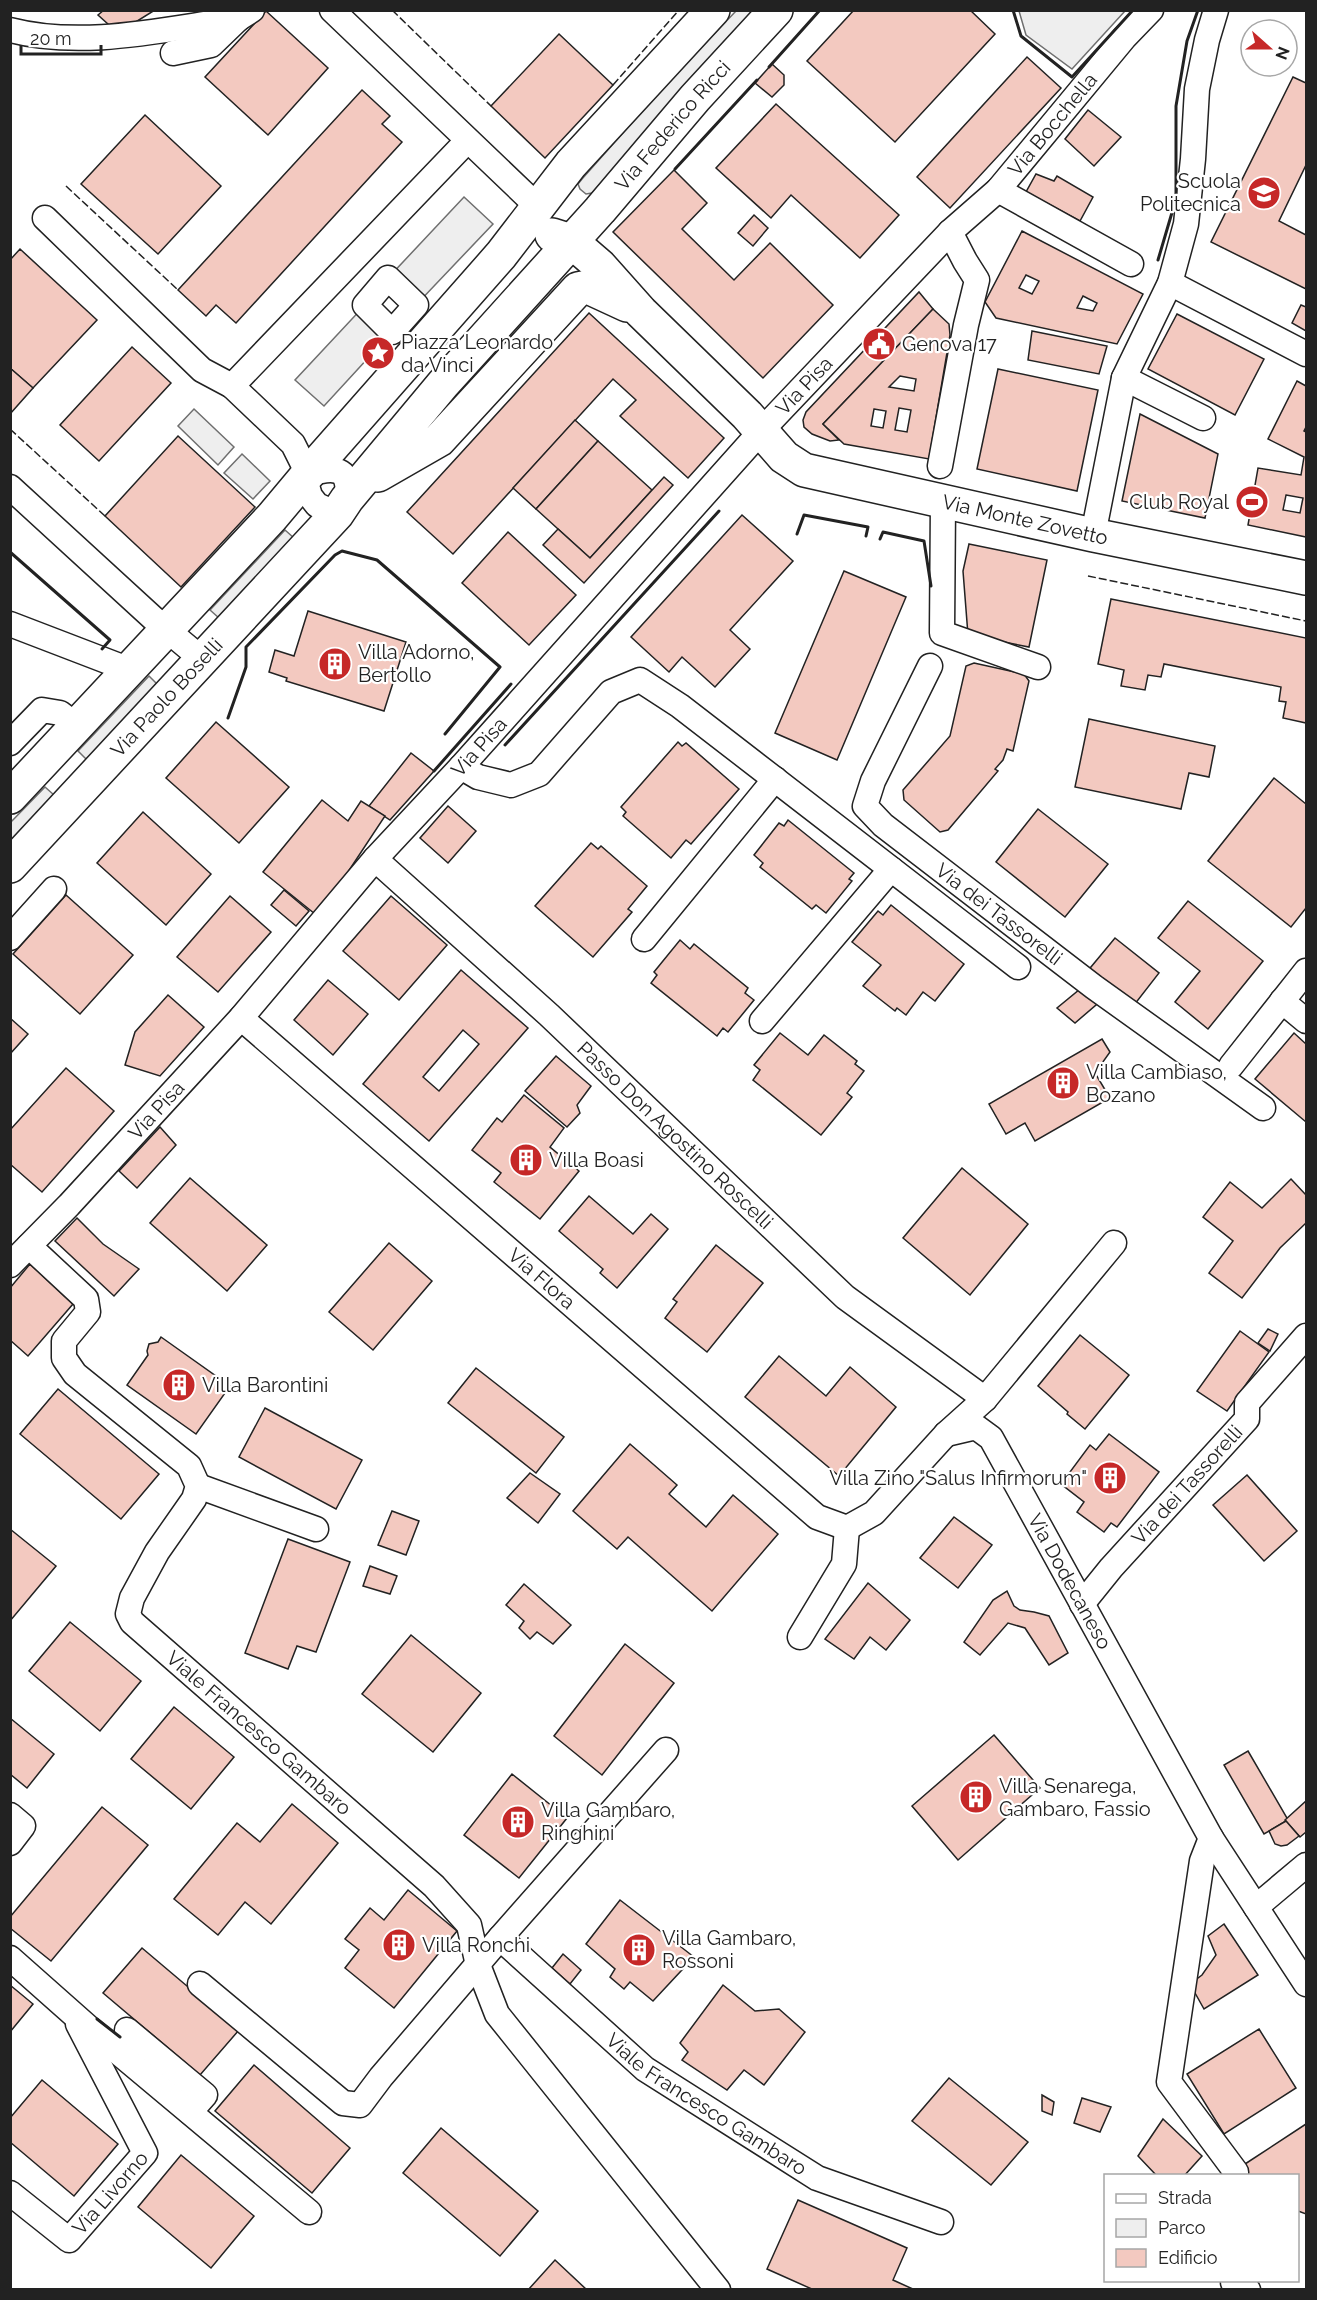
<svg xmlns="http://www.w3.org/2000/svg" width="1317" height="2300" font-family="Raleway,sans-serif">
<rect width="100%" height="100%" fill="#fff"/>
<!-- green -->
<g fill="#eee" stroke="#6f6f6f" stroke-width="1.5">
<path d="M736 11H759L681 93 592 193 586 194 580 189 578 184 582 179 669 81Z"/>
<path d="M1019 11V10L1125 11 1072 69 1026 35Z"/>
<path d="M464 197 493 224 416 305 388 278Z"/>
<path d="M365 305 392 332 324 406 295 380Z"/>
<path d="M194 409 234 447 218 465 178 426Z"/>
<path d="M242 454 270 481 253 499 224 473Z"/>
<path d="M285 530 294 538 219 618 210 610Z"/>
<path d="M149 676 157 684 87 760 78 751Z"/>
<path d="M45 787 54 795 11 841 10 823Z"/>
</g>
<!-- building -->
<g fill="#f3c9c0" stroke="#222" stroke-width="1.5" fill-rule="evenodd">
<path d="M104 10H155L118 33 98 15Z"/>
<path d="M854 10H970L995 34 895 142 807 61Z"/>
<path d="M266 11 328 68 268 135 205 77Z"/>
<path d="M559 34 613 85 545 158 491 106Z"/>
<path d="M1027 57 1061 88 950 208 917 177Z"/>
<path d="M772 64 784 75V85L772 97 755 83Z"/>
<path d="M1293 77 1306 83V165L1279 221 1306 235V289L1211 242Z"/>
<path d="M362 90 390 116 382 124 402 142 236 323 216 305 206 316 178 290Z"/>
<path d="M776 104 899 215 860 258 791 195 771 218 716 168Z"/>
<path d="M1088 110 1121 137 1094 166 1065 139Z"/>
<path d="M145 115 221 186 158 254 81 184Z"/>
<path d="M674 170 707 203 682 229 734 280 770 243 833 305 763 378 613 232Z"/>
<path d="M1036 174 1054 181 1057 176 1093 197 1080 221 1026 192Z"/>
<path d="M754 215 768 228 753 246 738 233Z"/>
<path d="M1022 231 1143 294 1117 344 996 318 985 302ZM1026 275 1039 281 1032 294 1019 288ZM1083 296 1097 303 1093 311 1077 308Z"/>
<path d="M20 249 97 320 33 388 10 368V260Z"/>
<path d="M919 292 933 309 823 424 839 440 830 441 812 434 804 427 803 420 806 412Z"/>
<path d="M1301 305 1306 307V331L1292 323Z"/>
<path d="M933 309 949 324 950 335 929 459 844 444 823 424ZM900 376 916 379 914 391 889 387ZM899 408 911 410 907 432 895 430ZM874 409 886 411 883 428 871 426Z"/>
<path d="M589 313 724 438 688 478 620 416 636 400 613 379 453 554 407 512Z"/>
<path d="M1177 314 1264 359 1235 415 1148 369Z"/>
<path d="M1032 331 1107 346 1099 374 1028 360Z"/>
<path d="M132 347 171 383 99 461 60 425Z"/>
<path d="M10 368 33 388 10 414Z"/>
<path d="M998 369 1098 390 1077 491 977 469Z"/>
<path d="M1297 381 1306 386V427L1304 431 1306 432V537L1248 525 1258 468 1301 475 1304 457 1268 439ZM1286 495 1303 498 1300 513 1283 510Z"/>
<path d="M1140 414 1218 454 1205 518 1122 501Z"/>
<path d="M575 420 598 441 536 509 513 488Z"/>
<path d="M178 436 255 507 181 587 105 516Z"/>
<path d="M598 441 652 490 590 558 536 509Z"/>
<path d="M664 477 673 485 584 583 543 545 558 529 590 558Z"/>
<path d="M742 515 793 561 730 630 750 649 715 687 682 657 669 672 631 637Z"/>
<path d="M508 532 576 595 529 645 462 583Z"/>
<path d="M969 544 1047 560 1029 647 968 635 963 571Z"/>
<path d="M844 571 906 597 837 760 775 733Z"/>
<path d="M1111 599 1306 638V723L1283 718 1286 702 1279 701 1281 687 1164 664 1161 677 1148 675 1145 690 1121 686 1124 670 1098 664Z"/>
<path d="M308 611 406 642 384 711 286 681 287 678 269 672 275 650 294 656Z"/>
<path d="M974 663 1024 674 1029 681 1013 751 1007 749 1003 760 995 769 998 771 948 830 940 832 904 800 903 790 950 736 966 666Z"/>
<path d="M1089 719 1215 746 1209 777 1189 773 1181 809 1075 787Z"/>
<path d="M216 722 289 787 239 843 166 778Z"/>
<path d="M678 742 682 746 686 743 739 789 691 844 686 840 671 858 623 816 626 812 621 807Z"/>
<path d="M411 753 434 771 390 820 369 806Z"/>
<path d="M1274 778 1306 804V908L1291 927 1208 861Z"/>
<path d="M322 800 348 821 361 801 385 816 344 878 315 914 263 872Z"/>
<path d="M448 806 476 831 448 863 420 838Z"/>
<path d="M1038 809 1108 864 1065 917 996 862Z"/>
<path d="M143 812 211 874 166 925 97 863Z"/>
<path d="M788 820 854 873 849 879 852 881 826 913 816 905 812 909 760 867 763 863 754 855 779 823 784 826Z"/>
<path d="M591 843 598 849 601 846 647 886 628 909 632 912 593 957 535 906Z"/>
<path d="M284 890 309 911 296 926 271 905Z"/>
<path d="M66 895 133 955 80 1014 13 954Z"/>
<path d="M230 896 271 932 218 992 177 957Z"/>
<path d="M391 896 447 945 399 1000 343 951Z"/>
<path d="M1188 901 1263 961 1208 1029 1175 1002 1200 971 1158 938Z"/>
<path d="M891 905 964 964 935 1001 923 992 906 1015 897 1008 895 1011 863 986 881 965 852 942 878 911 883 915Z"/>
<path d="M1115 938 1159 973 1131 1009 1086 973Z"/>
<path d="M680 940 690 949 694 944 748 988 745 993 754 1000 728 1032 723 1028 717 1036 651 983 657 975 654 972Z"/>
<path d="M461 970 528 1028 429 1141 363 1084ZM463 1030 479 1044 439 1091 423 1077Z"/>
<path d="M328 980 368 1014 333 1055 294 1020Z"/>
<path d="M1085 985 1103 999 1075 1023 1057 1008Z"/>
<path d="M168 995 204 1027 160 1076 125 1065 135 1032Z"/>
<path d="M10 1018 28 1034 10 1054Z"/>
<path d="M780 1033 808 1055 824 1035 857 1061 855 1064 864 1071 847 1093 852 1097 821 1135 753 1080 760 1070 754 1065Z"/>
<path d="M1294 1033 1306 1044V1122L1255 1079Z"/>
<path d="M1102 1039 1110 1052 1095 1073 1110 1098 1035 1141 1025 1123 1006 1134 989 1104Z"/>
<path d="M556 1056 591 1086 577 1105 580 1113 567 1127 525 1091Z"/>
<path d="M66 1068 114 1111 42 1192 10 1164V1130Z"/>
<path d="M524 1095 564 1128 550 1147 579 1171 540 1219 494 1182 501 1173 472 1150 497 1118 502 1122Z"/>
<path d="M160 1127 176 1145 137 1188 119 1171Z"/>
<path d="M962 1168 1028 1224 970 1295 903 1238Z"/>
<path d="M190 1178 267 1245 227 1291 150 1223Z"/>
<path d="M1291 1179 1306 1195V1223L1280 1248 1242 1298 1209 1273 1233 1241 1203 1217 1230 1182 1262 1208Z"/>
<path d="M589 1196 633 1234 651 1214 668 1229 617 1288 600 1273 603 1269 559 1231Z"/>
<path d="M77 1218 103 1244 139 1269 114 1296 55 1241Z"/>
<path d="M389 1243 432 1281 373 1350 329 1312Z"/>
<path d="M716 1245 763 1283 707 1352 665 1318 677 1302 673 1299Z"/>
<path d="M30 1264 73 1304 28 1356 10 1340V1288Z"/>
<path d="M1268 1329 1278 1334 1270 1351 1258 1343Z"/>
<path d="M1240 1331 1269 1352 1227 1411 1197 1391Z"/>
<path d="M1080 1335 1129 1375 1085 1429 1067 1414 1068 1412 1038 1386Z"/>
<path d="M161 1337 230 1386 196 1434 127 1385 148 1355 147 1351 149 1344 158 1342Z"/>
<path d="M779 1356 826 1396 850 1367 896 1407 839 1476 745 1397Z"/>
<path d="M476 1368 564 1437 536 1473 448 1403Z"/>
<path d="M58 1389 159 1474 121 1519 20 1434Z"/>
<path d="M265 1408 362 1460 336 1509 239 1457Z"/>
<path d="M1109 1434 1159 1472 1117 1527 1111 1523 1104 1532 1077 1512 1084 1502 1061 1484 1090 1445 1096 1450Z"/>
<path d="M630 1444 677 1485 669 1494 706 1527 733 1495 778 1534 712 1611 628 1537 617 1549 573 1511Z"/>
<path d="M530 1473 560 1494 538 1523 507 1498Z"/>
<path d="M1247 1475 1297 1531 1264 1561 1213 1505Z"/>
<path d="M392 1511 419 1521 406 1555 378 1545Z"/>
<path d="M954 1517 992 1545 958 1588 920 1558Z"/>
<path d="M10 1529 56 1566 10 1621Z"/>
<path d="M288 1539 350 1562 316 1652 297 1646 288 1669 245 1653Z"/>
<path d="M370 1566 397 1576 390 1594 363 1586Z"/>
<path d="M868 1583 910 1620 886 1650 870 1637 854 1659 825 1639Z"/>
<path d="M524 1584 571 1625 553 1644 537 1632 530 1639 519 1628 524 1621 506 1605Z"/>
<path d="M1007 1591 1014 1606 1020 1610 1034 1612 1049 1616 1068 1653 1049 1665 1025 1628 1008 1623 980 1655 964 1642 993 1600Z"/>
<path d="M70 1622 141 1681 100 1731 29 1671Z"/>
<path d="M411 1635 481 1693 433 1752 362 1694Z"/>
<path d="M625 1644 674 1683 602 1775 554 1736Z"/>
<path d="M174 1707 234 1757 191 1809 131 1759Z"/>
<path d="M10 1718 54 1754 27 1788 10 1774Z"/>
<path d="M994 1735 1040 1788 958 1860 912 1806Z"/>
<path d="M1248 1751 1287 1818 1286 1821 1264 1834 1224 1765Z"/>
<path d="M512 1774 567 1818 519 1878 464 1835Z"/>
<path d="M1306 1801V1832L1300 1837 1285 1820Z"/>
<path d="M292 1804 338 1843 271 1924 245 1902 218 1935 174 1899 237 1823 260 1842Z"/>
<path d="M102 1807 148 1845 51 1961 10 1928V1917Z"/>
<path d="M1286 1821 1299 1836 1287 1845 1281 1846 1275 1844 1269 1831Z"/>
<path d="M408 1890 457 1931 394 2008 345 1968 359 1950 345 1939 370 1908 384 1920Z"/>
<path d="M620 1900 694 1957 653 2001 630 1982 624 1989 610 1977 615 1969 586 1944Z"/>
<path d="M1224 1924 1258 1975 1204 2009 1190 1984 1202 1975 1216 1955 1208 1936Z"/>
<path d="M142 1948 239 2030 200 2075 103 1993Z"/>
<path d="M563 1954 581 1970 570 1984 552 1968Z"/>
<path d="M10 1985 33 2004 10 2032Z"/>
<path d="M723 1985 755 2011 779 2009 805 2032 764 2085 744 2070 727 2090 682 2060 688 2052 680 2043Z"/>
<path d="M1259 2029 1296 2088 1224 2134 1187 2074Z"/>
<path d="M254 2065 350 2148 312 2193 215 2111Z"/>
<path d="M949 2078 1028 2142 991 2185 912 2121Z"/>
<path d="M42 2080 118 2144 74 2196 10 2142V2118Z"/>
<path d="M1042 2095 1054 2102 1052 2115 1042 2111Z"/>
<path d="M1082 2098 1111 2107 1100 2132 1074 2123Z"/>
<path d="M1163 2119 1202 2156 1184 2176H1157L1138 2156Z"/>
<path d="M1306 2124V2214L1298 2211V2176H1246L1245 2164Z"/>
<path d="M441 2128 538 2211 500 2256 403 2173Z"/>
<path d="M181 2155 254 2216 211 2268 138 2207Z"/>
<path d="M798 2200 907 2248 893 2280 915 2290H814L767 2269Z"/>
<path d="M555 2260 587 2290H528Z"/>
</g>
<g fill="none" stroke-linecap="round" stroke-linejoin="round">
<!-- street casing -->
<g stroke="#222" stroke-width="27">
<g id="street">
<path d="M332 10 537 206"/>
<path d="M10 30C84 49 164 29 238 19L252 10"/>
<path d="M173 53 211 45 238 19"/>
<path d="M998 190 1131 264"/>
<path d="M45 218 202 370 232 386 293 444 308 474 307 486 310 496 317 505 337 514"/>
<path d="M388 278 416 305 392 332 365 305Z"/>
<path d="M1170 283 1306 354"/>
<path d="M1124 378 1203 418"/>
<path d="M232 386 467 141"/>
<path d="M940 466 966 325 977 280 965 261 950 232"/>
<path d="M308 474C334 467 351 466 347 499"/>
<path d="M10 487 154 619 203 660"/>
<path d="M943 502 942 633 1038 667"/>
<path d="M1093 535 1124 378 1170 283 1186 224 1193 159 1197 89 1207 40 1216 10"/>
<path d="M10 624 130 670"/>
<path id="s1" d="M930 666 873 781 865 806 883 825 1094 987 1263 1108"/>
<path d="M10 743 42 710 60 713 77 726"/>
<path d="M461 767 478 777 511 785 539 774 611 692 640 680 680 706 1018 967"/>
<path id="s2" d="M375 859 549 1015 845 1297 985 1399"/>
<path d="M10 938 54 889"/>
<path d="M644 939 775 779"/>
<path d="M1282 1001 1306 1021"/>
<path id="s3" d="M241 1018 817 1517 847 1528 874 1513 946 1434 985 1399 1114 1243"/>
<path d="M762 1021 891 869"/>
<path d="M1231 1066 1306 971"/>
<path id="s4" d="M29 1246 86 1299 88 1312 64 1341V1358L75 1374 189 1466 198 1486 194 1499 157 1552 132 1598 128 1614 132 1622 434 1886 469 1925 478 1965 497 2014 718 2290"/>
<path id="s5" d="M10 1265 69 1205 241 1018 375 859 461 767 762 430 950 232 998 190 1124 38 1151 10"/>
<path id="s6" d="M946 1434 976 1427 991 1438 1211 1838 1306 1984"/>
<path d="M198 1486 316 1529"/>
<path id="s7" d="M1082 1604 1111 1568 1247 1419V1403L1306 1336"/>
<path d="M800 1637 844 1564 847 1528"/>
<path d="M10 1815 23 1826 10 1843"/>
<path d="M1211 1838 1202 1861 1169 2082 1236 2172V2176"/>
<path d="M1256 1907 1306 1865"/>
<path id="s8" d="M500 1938 645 2069 817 2178 941 2222"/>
<path d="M10 1958 89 2028 309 2212"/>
<path d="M200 1984 343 2103 360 2105 381 2077 500 1938 666 1750"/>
<path d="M127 2030 205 2095 190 2112"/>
<path id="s9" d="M10 2193 69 2240 145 2153 78 2024"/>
<path d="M1233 2280V2282L1248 2290"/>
</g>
</g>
<!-- secondary casing -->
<g stroke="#222" stroke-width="36">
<g id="secondary">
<path id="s10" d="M552 235 571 241 600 266 641 312 747 415 784 457 804 470 1093 535 1306 578"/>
<path d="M378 475 439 440 578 289 588 287 627 305"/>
<path d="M10 797 272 517 308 474 501 255 571 164 713 10"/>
<path id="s11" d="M10 866 337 514 347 499 443 384 600 210 695 98 776 10"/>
</g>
</g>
<!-- street -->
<use href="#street" stroke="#fff" stroke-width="24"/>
<!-- secondary -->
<use href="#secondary" stroke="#fff" stroke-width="33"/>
<!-- fence -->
<g stroke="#222" stroke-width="1.5" stroke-dasharray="8 3" stroke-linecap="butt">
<path d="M392 10 491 106"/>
<path d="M613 85 679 10"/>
<path d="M66 186 178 290"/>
<path d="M10 429 105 516"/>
<path d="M1088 576 1306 621"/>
</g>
<!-- wall -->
<g stroke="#222" stroke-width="3">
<path d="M1013 10 1021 36 1072 77 1133 10"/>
<path d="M769 67 820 10"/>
<path d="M675 169 757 80"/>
<path d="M1158 260 1176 199V106L1187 41 1198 10"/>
<path d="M797 534 804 515 868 527 866 536"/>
<path d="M880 539 883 532 924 541 931 586"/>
<path d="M10 552 110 640 102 649"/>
<path d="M228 718 246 667V647L335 555 342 551 377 560 500 667 445 734"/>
<path d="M505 745 719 511"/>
<path d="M434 771 511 684"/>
<path d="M97 2019 120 2037"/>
</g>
</g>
<!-- icons -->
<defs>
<g id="university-disc" transform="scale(1.725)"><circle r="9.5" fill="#c62828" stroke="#fff"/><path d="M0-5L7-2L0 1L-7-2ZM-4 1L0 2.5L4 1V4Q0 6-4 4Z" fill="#fff"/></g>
<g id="civic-disc" transform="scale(1.725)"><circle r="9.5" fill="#c62828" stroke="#fff"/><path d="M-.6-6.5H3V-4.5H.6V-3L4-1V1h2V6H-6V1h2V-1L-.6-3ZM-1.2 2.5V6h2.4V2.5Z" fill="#fff"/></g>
<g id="sight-disc" transform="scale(1.725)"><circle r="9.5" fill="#c62828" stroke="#fff"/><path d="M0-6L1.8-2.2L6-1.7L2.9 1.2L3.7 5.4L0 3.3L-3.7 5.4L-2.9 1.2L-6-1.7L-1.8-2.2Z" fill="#fff"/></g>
<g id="stadium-disc" transform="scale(1.725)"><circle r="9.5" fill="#c62828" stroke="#fff"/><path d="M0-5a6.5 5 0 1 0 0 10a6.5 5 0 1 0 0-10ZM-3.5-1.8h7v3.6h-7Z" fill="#fff"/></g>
<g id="building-disc" transform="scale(1.725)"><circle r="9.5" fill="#c62828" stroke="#fff"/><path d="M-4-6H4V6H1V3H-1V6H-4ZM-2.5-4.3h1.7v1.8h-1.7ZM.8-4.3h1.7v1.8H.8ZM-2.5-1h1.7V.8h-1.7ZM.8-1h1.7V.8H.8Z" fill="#fff"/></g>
</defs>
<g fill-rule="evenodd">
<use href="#university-disc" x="1264" y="193"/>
<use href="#civic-disc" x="879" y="344"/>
<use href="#sight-disc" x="378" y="353"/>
<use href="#stadium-disc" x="1252" y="502"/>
<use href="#building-disc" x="335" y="664"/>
<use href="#building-disc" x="1063" y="1083"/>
<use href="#building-disc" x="526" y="1160"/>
<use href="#building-disc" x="179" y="1385"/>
<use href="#building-disc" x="1110" y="1478"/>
<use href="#building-disc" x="976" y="1797"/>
<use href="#building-disc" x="518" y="1822"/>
<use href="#building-disc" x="399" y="1945"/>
<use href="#building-disc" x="639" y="1950"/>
</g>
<g text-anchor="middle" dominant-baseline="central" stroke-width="4.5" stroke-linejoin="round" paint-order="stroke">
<!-- street labels -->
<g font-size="20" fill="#222" stroke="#fff">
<text stroke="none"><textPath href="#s5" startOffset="1546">Via Bocchella</textPath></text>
<text stroke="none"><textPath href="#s11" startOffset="994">Via Federico Ricci</textPath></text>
<text stroke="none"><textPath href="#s5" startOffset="1185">Via Pisa</textPath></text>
<text stroke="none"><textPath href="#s10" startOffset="574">Via Monte Zovetto</textPath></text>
<text stroke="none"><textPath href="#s11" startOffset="230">Via Paolo Boselli</textPath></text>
<text stroke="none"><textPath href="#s5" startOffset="699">Via Pisa</textPath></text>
<text stroke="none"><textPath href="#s1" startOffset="327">Via dei Tassorelli</textPath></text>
<text stroke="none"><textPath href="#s5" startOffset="213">Via Pisa</textPath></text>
<text stroke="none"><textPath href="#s2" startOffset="408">Passo Don Agostino Roscelli</textPath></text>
<text stroke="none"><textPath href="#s3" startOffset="398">Via Flora</textPath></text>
<text stroke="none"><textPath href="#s7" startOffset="159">Via dei Tassorelli</textPath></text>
<text stroke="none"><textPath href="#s6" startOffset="213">Via Dodecaneso</textPath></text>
<text stroke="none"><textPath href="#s4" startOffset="658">Viale Francesco Gambaro</textPath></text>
<text stroke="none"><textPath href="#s8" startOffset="266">Viale Francesco Gambaro</textPath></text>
<text stroke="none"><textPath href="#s9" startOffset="138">Via Livorno</textPath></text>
</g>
<!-- poi labels -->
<g font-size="20" fill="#222" stroke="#fff" text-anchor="start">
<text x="1241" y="181" text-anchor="end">Scuola<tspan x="1241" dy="23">Politecnica</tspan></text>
<text x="401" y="342">Piazza Leonardo<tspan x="401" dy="23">da Vinci</tspan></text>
<text x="902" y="344">Genova 17</text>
<text x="1229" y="502" text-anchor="end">Club Royal</text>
<text x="358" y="652">Villa Adorno,<tspan x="358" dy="23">Bertollo</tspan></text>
<text x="1086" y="1072">Villa Cambiaso,<tspan x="1086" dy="23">Bozano</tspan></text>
<text x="549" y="1160">Villa Boasi</text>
<text x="202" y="1385">Villa Barontini</text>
<text x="1087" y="1478" text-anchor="end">Villa Zino "Salus Infirmorum"</text>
<text x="999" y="1786">Villa Senarega,<tspan x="999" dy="23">Gambaro, Fassio</tspan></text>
<text x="541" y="1810">Villa Gambaro,<tspan x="541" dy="23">Ringhini</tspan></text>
<text x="662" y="1938">Villa Gambaro,<tspan x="662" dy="23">Rossoni</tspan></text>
<text x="422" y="1945">Villa Ronchi</text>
</g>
</g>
<!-- border -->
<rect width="1317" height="2300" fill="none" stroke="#222222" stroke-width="24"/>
<!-- legend -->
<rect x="1104" y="2174" width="195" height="108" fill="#ffffff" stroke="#a7a7a7" stroke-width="1.5"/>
<rect x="1116" y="2194" width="30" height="9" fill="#ffffff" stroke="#a7a7a7" stroke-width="1.5"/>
<text x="1158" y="2204" font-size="18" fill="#222222">Strada</text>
<rect x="1116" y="2219" width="30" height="18" fill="#eeeeee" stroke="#a7a7a7" stroke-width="1.5"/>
<text x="1158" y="2234" font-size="18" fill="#222222">Parco</text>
<rect x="1116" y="2249" width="30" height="18" fill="#f3c9c0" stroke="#a7a7a7" stroke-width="1.5"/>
<text x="1158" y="2264" font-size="18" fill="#222222">Edificio</text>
<!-- north arrow -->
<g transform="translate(1269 48) rotate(111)"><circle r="28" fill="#ffffff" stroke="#a7a7a7" stroke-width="1.5"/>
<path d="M0-4.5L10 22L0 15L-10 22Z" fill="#c62828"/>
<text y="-9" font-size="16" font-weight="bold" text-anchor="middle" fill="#222222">N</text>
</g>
<!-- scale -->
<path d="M21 45v9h80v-9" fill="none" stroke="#222222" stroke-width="3"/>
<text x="30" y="45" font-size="18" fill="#222222" stroke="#ffffff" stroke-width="4.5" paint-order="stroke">20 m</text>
</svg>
